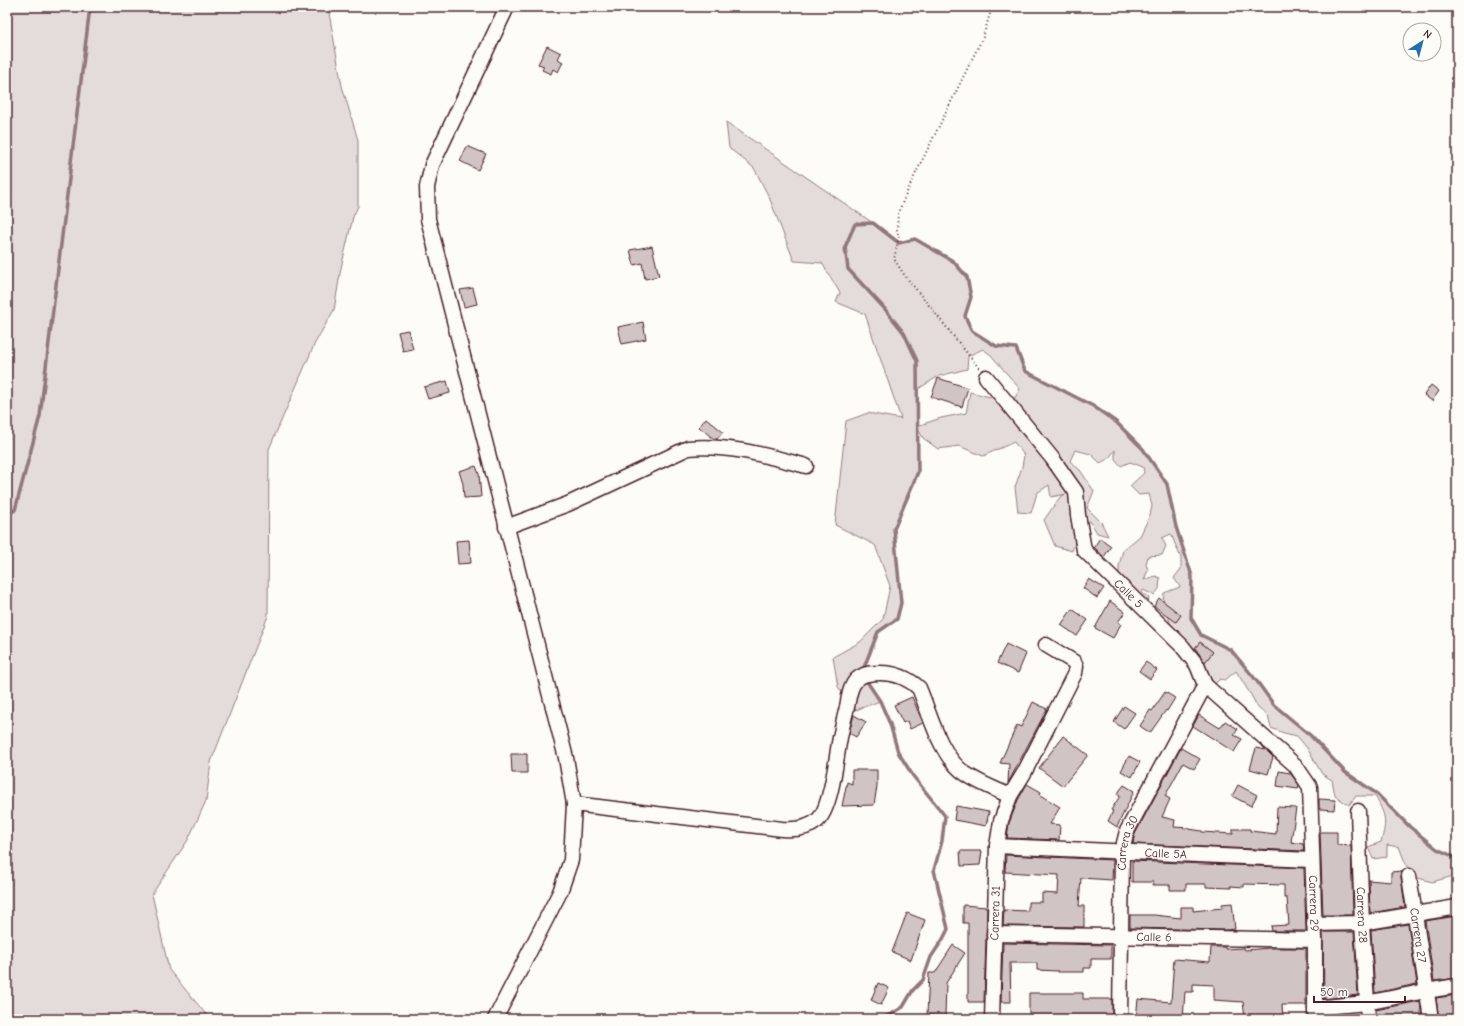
<svg xmlns="http://www.w3.org/2000/svg" width="1464" height="1026" font-family="'Comic Neue',sans-serif">
<rect width="100%" height="100%" fill="#fdfcf7"/>
<filter id="ink" filterUnits="userSpaceOnUse"><feTurbulence type="fractalNoise" baseFrequency=".025" numOctaves="2"/><feDisplacementMap in="SourceGraphic" scale="8" xChannelSelector="R" yChannelSelector="G"/><feConvolveMatrix kernelMatrix="1 2 1 2 8 2 1 2 1" color-interpolation-filters="sRGB"/></filter>
<g filter="url(#ink)">
<!-- green -->
<g fill="#e3dcda" stroke="#967e82" fill-rule="evenodd">
<path d="M7 7H328L342 86 358 140V206L353 217 341 268 334 310 315 343 269 449 268 616 211 762 206 801 188 840 152 894 169 970 210 1019H7Z"/>
<path d="M726 122 873 223 899 243 915 239 953 261 967 277 971 297 965 316 972 331 996 346 1016 348 1025 371 1093 406 1116 422 1143 449 1167 484 1176 527 1192 576 1191 618 1201 635 1231 650 1256 680 1274 705 1310 735 1345 772 1377 794 1410 827 1437 849 1457 858V875L1432 882 1418 878 1409 872 1399 847 1387 845V857L1373 859 1368 847 1381 842C1387 820 1386 816 1375 796H1356L1349 805 1335 796 1332 780 1322 774 1307 748 1297 736 1284 733 1271 728 1268 716 1258 708 1251 695 1236 671 1225 680 1220 679 1214 685 1203 664 1213 652 1200 642 1192 651 1171 626 1168 616 1173 609 1163 601 1164 593 1180 587 1174 578 1181 569V558L1171 534 1162 538 1166 546 1162 555 1148 556 1146 564 1148 570 1144 580 1155 576 1160 578 1159 589 1154 595 1143 590 1142 593 1149 598 1148 604 1119 580V566L1123 550 1140 536 1150 515 1152 506 1149 494 1139 495 1130 486 1144 473 1143 467 1130 462 1121 466 1115 459V450L1108 459 1100 463 1091 454 1075 450 1070 461 1080 470 1094 491 1087 508 1101 522 1108 536 1097 533 1090 521 1079 524 1077 538 1072 551 1055 546 1044 520 1060 497 1066 494 1051 497 1049 485 1037 493 1031 513 1018 512 1015 487 1022 467 1024 455 1014 442 983 456 959 446 938 449 923 438 917 427 918 472 894 529 901 603 897 619 878 632 863 670 866 680 880 701 856 710 838 687 833 657 860 642 883 619 890 586 875 545 835 525 846 421 868 413 901 419 865 314 836 302 840 293 822 263 794 261 769 197 754 168 729 148ZM983 349 991 355 1020 389 1010 406 994 398 970 392 966 413 941 418 917 426 918 389 939 376 967 369 968 356Z"/>
</g>
<g fill="none" stroke-linecap="round" stroke-linejoin="round">
<!-- stream -->
<g stroke="#91777b" stroke-width="3.5">
<path d="M7 515 15 510 40 416 90 7"/>
<path d="M863 670 878 632 897 619 901 603 894 529 918 472 917 361 904 333 884 308 848 269 845 247 855 224 873 223 899 243 915 239 953 261 967 277 971 297 965 316 972 331 996 346 1016 348 1025 371 1093 406 1116 422 1143 449 1167 484 1176 527 1192 576 1191 618 1201 635 1231 650 1256 680 1274 705 1310 735 1345 772 1377 794 1410 827 1437 849 1457 858"/>
<path d="M866 680 880 701 890 724 898 752 913 776 945 816 942 841 934 870 948 929 943 939 931 957 923 980 913 990 903 1007 890 1015 879 1019"/>
</g>
</g>
<!-- building -->
<g fill="#d0c5c4" stroke="#4a1f2b">
<path d="M547 46 561 53 558 59 563 62 558 72 553 69 551 74 542 70 544 66 538 64Z"/>
<path d="M467 146 486 154 478 170 460 161Z"/>
<path d="M652 246 659 276 645 279 642 263 634 265 630 250Z"/>
<path d="M473 288 477 304 464 307 460 290Z"/>
<path d="M643 322 646 339 622 344 618 327Z"/>
<path d="M408 330 413 349 403 351 398 332Z"/>
<path d="M938 378 968 388 962 407 931 397Z"/>
<path d="M447 381 450 393 428 399 424 387Z"/>
<path d="M1431 385 1439 391 1432 401 1424 395Z"/>
<path d="M706 418 723 432 717 439H714L699 427Z"/>
<path d="M476 466 479 474 481 497 464 498 463 484 459 471Z"/>
<path d="M1100 538 1111 546 1104 557 1094 547Z"/>
<path d="M469 540 471 563 458 564 456 541Z"/>
<path d="M1089 579 1104 588 1097 598 1083 588Z"/>
<path d="M1159 598 1181 615 1176 622 1154 606Z"/>
<path d="M1110 601 1125 612 1118 622 1121 624 1113 638 1095 628Z"/>
<path d="M1072 609 1088 620 1077 636 1061 625Z"/>
<path d="M1200 642 1213 652 1205 662 1195 648Z"/>
<path d="M1006 644 1026 654 1018 673 997 663Z"/>
<path d="M1146 662 1157 670 1150 679 1139 671Z"/>
<path d="M1165 692 1175 698 1167 711 1166 710 1150 733 1140 726 1150 710 1152 711Z"/>
<path d="M912 697 923 723 910 729 907 721 903 723 894 705Z"/>
<path d="M1033 702 1047 709 1008 783 1009 764 1000 763 1017 725 1021 727Z"/>
<path d="M1124 706 1135 713 1124 729 1114 722Z"/>
<path d="M854 715 866 722 856 737 849 733Z"/>
<path d="M1199 715 1220 728 1225 721 1238 729 1234 735 1242 739 1234 752 1193 726Z"/>
<path d="M1063 736 1088 755 1063 786 1039 768Z"/>
<path d="M1181 748 1200 759 1194 769 1183 763 1165 796 1170 799 1162 817 1175 820 1174 827 1189 828V829L1202 831V832L1233 834V829H1250V831L1276 834 1277 807 1296 808 1291 842 1303 844 1304 851 1133 844 1135 834Z"/>
<path d="M1256 748 1266 750 1273 757 1268 774 1250 769Z"/>
<path d="M511 754H527V773H512Z"/>
<path d="M1129 756 1140 762 1132 777 1121 771Z"/>
<path d="M852 770H877V786L874 805 842 806 847 782 852 784Z"/>
<path d="M1279 771 1290 773 1299 785 1298 789 1277 786Z"/>
<path d="M1027 784 1041 792 1040 795 1060 807 1050 824 1060 825 1059 840 1007 838 1009 823 1018 800Z"/>
<path d="M1124 785 1134 791 1117 827 1108 821 1113 811 1111 810 1120 796 1117 794Z"/>
<path d="M1238 785 1257 795 1251 806 1232 796Z"/>
<path d="M1319 799 1335 800 1334 810 1319 809Z"/>
<path d="M956 806 989 812 986 826 954 820Z"/>
<path d="M1320 832H1337V845L1351 846 1353 915H1323Z"/>
<path d="M960 851H982L980 865 961 866Z"/>
<path d="M1006 855 1113 860 1112 880 1081 878 1079 906H1084V927L1003 926 1004 910 1028 911V902H1042V893L1058 894 1059 875 1005 872Z"/>
<path d="M1132 861 1304 868 1306 931H1272L1271 926 1289 925 1287 898H1284V885L1244 884V887L1230 886 1231 888 1206 887V884H1186V890H1170V885H1153V882H1132Z"/>
<path d="M1402 871 1401 877 1405 907 1370 913 1369 880 1391 882V872Z"/>
<path d="M1232 903 1235 929 1226 930 1130 928V915H1154L1181 918V907H1193V911L1222 908V904Z"/>
<path d="M963 905 987 907 984 1002H968V923H963Z"/>
<path d="M907 913 925 920 911 960 892 952Z"/>
<path d="M1457 916V978L1434 981 1425 921Z"/>
<path d="M1408 924 1417 984 1375 993 1371 930Z"/>
<path d="M1323 932H1354L1358 995 1324 999Z"/>
<path d="M1003 943 1111 945V959H1091V968H1084V972H1058V971L1037 970V963H1010L1011 1002H1001Z"/>
<path d="M953 945 965 953 946 983 945 1016 927 1015 929 973H935Z"/>
<path d="M1211 947H1225V949L1244 948 1245 950 1270 948H1306V1005H1282L1283 1019H1245L1243 1002 1214 1000V985L1193 984V992H1185L1183 1019H1136L1138 999 1171 1002 1174 959 1210 962Z"/>
<path d="M878 983 889 988 881 1005 871 1000Z"/>
<path d="M1029 993H1083V999H1112V1019L1029 1018Z"/>
<path d="M1457 995V1019H1439L1436 998Z"/>
<path d="M1420 1001 1422 1019H1376V1010Z"/>
<path d="M1345 1014 1346 1019H1324V1016Z"/>
</g>
<g fill="none" stroke-linecap="round" stroke-linejoin="round">
<!-- minor casing -->
<g stroke="#4a1f2b" stroke-width="17">
<g id="minor">
<path id="s1" d="M986 377 1052 458 1076 492 1078 515 1084 550 1182 646 1197 665 1205 685 1295 765 1310 787 1315 940V1019"/>
<path d="M506 527 568 504 688 448C727 444 768 456 806 466"/>
<path d="M574 804 782 829C794 830 807 829 817 821 831 809 836 761 839 743 841 731 844 719 847 707 849 697 850 683 860 677 866 673 873 673 880 673 896 673 908 678 919 688 931 716 940 757 966 774 979 783 995 789 1010 796"/>
<path id="s2" d="M1358 811 1362 923 1368 1019"/>
<path id="s3" d="M997 846 1311 860"/>
<path id="s4" d="M1409 876 1431 1019"/>
<path d="M1314 924 1362 923 1457 907"/>
<path id="s5" d="M994 934 1315 940"/>
<path d="M1315 1008 1366 1003 1426 991 1457 986"/>
<path d="M495 1019 560 892 571 860 574 804 566 758 428 219 427 187 432 165 507 7"/>
<path id="s6" d="M992 1019 997 846 1001 821 1010 796 1024 773 1075 673 1076 666 1074 662 1046 645"/>
<path id="s7" d="M1120 1019 1122 851 1127 831 1205 685"/>
</g>
</g>
<!-- path -->
<path stroke="#4a1f2b" stroke-width="2" stroke-dasharray="1 3" stroke-linecap="butt" d="M979 368 903 273 894 259 899 237 897 231 898 213 911 183 983 37 992 7"/>
<!-- minor -->
<use href="#minor" stroke="#fdfcf7" stroke-width="14"/>
</g>
</g>
<g text-anchor="middle" dominant-baseline="central" stroke-width="3" stroke-linejoin="round" paint-order="stroke">
<!-- street labels -->
<g font-size="12" fill="#4a1f2b" stroke="#fdfcf7">
<text stroke="none"><textPath href="#s1" startOffset="267">Calle 5</textPath></text>
<text stroke="none"><textPath href="#s7" startOffset="177">Carrera 30</textPath></text>
<text stroke="none"><textPath href="#s3" startOffset="169">Calle 5A</textPath></text>
<text stroke="none"><textPath href="#s1" startOffset="651">Carrera 29</textPath></text>
<text stroke="none"><textPath href="#s6" startOffset="106">Carrera 31</textPath></text>
<text stroke="none"><textPath href="#s2" startOffset="104">Carrera 28</textPath></text>
<text stroke="none"><textPath href="#s4" startOffset="60">Carrera 27</textPath></text>
<text stroke="none"><textPath href="#s5" startOffset="160">Calle 6</textPath></text>
</g>
</g>
<!-- margin -->
<rect width="1464" height="1026" fill="none" stroke="#fdfcf7" stroke-width="24"/>
<rect x="12" y="12" width="1440" height="1002" fill="none" stroke="#4a1f2b" stroke-width="1.5" filter="url(#ink)"/>
<!-- north arrow -->
<g transform="translate(1422 42) rotate(36)"><circle r="19" fill="#fdfcf7" stroke="#b5a4a5"/>
<path d="M0-3L7 15L0 10L-7 15Z" fill="#1f6fb2"/>
<text y="-6" font-size="11" font-weight="bold" text-anchor="middle" fill="#4a1f2b">N</text>
</g>
<!-- scale -->
<path d="M1314 996v6h91v-6" fill="none" stroke="#4a1f2b" stroke-width="2"/>
<text x="1320" y="996" font-size="12" fill="#4a1f2b" stroke="#fdfcf7" stroke-width="3" paint-order="stroke">50 m</text>
</svg>
